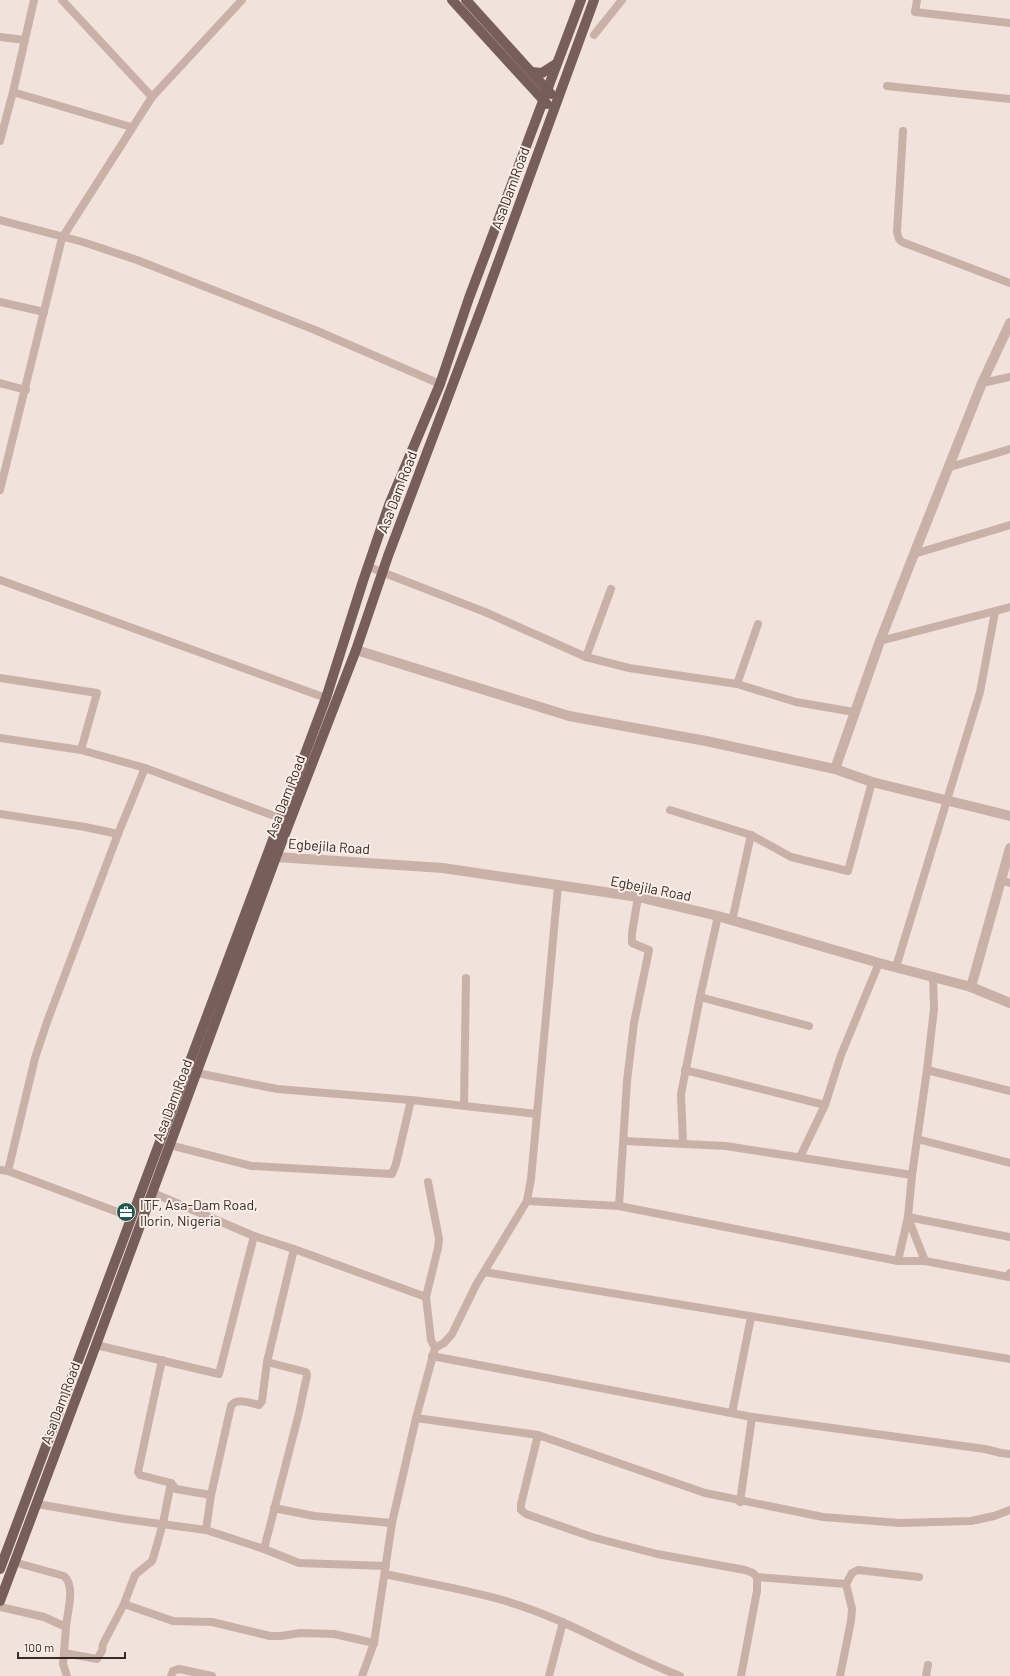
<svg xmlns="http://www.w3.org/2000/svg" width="1010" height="1676" font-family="Barlow,sans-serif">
<rect width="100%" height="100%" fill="#f1e3dc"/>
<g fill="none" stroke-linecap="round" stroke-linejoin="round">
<!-- minor -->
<g stroke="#c9b1a8" stroke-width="8">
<path d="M62 0 152 97"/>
<path d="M917 0 915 12 1010 23"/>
<path d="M594 35 622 0"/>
<path d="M0 37 25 40"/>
<path d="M887 86 1010 99"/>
<path d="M13 92 131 127"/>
<path d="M903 131 897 232 899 239 902 242 1010 283"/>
<path d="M0 141 13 92 34 0"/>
<path d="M0 220 83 242 137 260 315 330 440 384"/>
<path d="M0 302 44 312"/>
<path d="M0 383 26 390"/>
<path d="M982 383 1010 377"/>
<path d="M950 467 1010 449"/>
<path d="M0 490 62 238 152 97 242 0"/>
<path d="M914 554 1010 525"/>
<path d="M369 567 485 612 586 657 629 668 737 684 796 702 854 712"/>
<path d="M0 580 326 698"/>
<path d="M880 641 1010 607"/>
<path d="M586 657 611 589"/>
<path d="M0 678 97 693 81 750"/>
<path d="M737 684 758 624"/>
<path d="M0 738 81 750 145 768 280 818"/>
<path d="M670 810 751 835 791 857 848 871 872 782"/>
<path d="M0 814 85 827 118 834"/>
<path d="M1001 880 1010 883"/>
<path d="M732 921 751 835"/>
<path d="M896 967 980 692 995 612"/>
<path d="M700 997 809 1026"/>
<path d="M685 1070 825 1105 841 1055 879 963"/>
<path d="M927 1070 1010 1091"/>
<path d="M197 1073 277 1089 411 1100 537 1114"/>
<path d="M464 1105 466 978"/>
<path d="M917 1139 1010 1163"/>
<path d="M624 1141 726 1146 912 1175"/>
<path d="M683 1143 681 1094 700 997 718 916"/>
<path d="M170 1145 252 1166 392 1174 396 1164 411 1100"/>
<path d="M800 1157 825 1105"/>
<path d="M0 1170 8 1171 131 1217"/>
<path d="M8 1171 35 1058 47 1022 118 834 145 768"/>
<path d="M153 1193 254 1236 294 1249 426 1297 431 1340 435 1348"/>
<path d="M527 1201 619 1206 898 1261H925L1009 1277 1010 1273"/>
<path d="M619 1206 627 1081 634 1023 649 950 632 943V933L638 897"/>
<path d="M908 1217 1010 1237"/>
<path d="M908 1218 925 1261"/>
<path d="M898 1261 908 1217 912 1175 927 1070 934 1009 933 977"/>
<path d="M484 1272 1010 1359"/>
<path d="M426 1297 438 1248 439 1239 428 1182"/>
<path d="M96 1345 219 1374 254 1236"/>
<path d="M432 1356 752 1417 985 1449 1001 1453 1010 1454"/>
<path d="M162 1360 138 1472 140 1475 171 1483 176 1489 211 1495"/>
<path d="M732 1413 751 1317"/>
<path d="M416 1418 538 1435 705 1493 823 1517 900 1523 971 1521 994 1516 1010 1510"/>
<path d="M538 1435 521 1504V1510L526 1514 592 1537 657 1554 745 1570 753 1573 757 1577 846 1584 852 1609 851 1621 840 1676"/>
<path d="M740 1502 752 1417"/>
<path d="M37 1504 124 1519 206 1530 264 1549 299 1563 386 1566"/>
<path d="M274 1508 314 1516 392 1523"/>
<path d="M206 1530 211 1495 231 1406C236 1397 250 1403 259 1405L262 1401 267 1362 294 1249"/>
<path d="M264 1549 299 1413 307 1375 306 1372 267 1362"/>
<path d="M14 1562 64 1576C76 1586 67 1613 66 1627"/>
<path d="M385 1574C425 1583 470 1590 509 1602 569 1620 622 1654 680 1676"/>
<path d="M846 1584 852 1573 858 1570 919 1577"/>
<path d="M124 1604 173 1621 212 1622 270 1636H281L300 1633 334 1634 374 1643"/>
<path d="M0 1607 44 1617 66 1627 63 1664 67 1676"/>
<path d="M64 1653 97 1659 102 1651 103 1644 124 1604 135 1575 152 1561 154 1555 163 1523 171 1483"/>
<path d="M171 1676 173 1671 179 1669 212 1676"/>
<path d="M362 1676 374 1643 392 1523 416 1418 435 1348 444 1343 452 1334 476 1285 527 1201 531 1179 558 886"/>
<path d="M549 1676 563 1622"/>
<path d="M741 1676 757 1591V1577"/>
<path d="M926 1676 928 1665"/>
</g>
<!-- tertiary -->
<g stroke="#c9b1a8" stroke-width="10">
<path d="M356 650 569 716 706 741 835 769 872 782 1010 816"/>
<path d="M835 769 880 641 914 554 982 383 1010 323"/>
<path d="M276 857 443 868 638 897 718 916 879 963 933 977 971 987 1010 1003"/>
<path d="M971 987 1010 848"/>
</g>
<!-- primary -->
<g stroke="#775e59" stroke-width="10">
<path d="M452 0 547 104"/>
<path d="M466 0 551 94"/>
<path d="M531 72 542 73 556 64"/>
<path d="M0 1569 326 698 363 581 389 505 440 384 469 298 581 0"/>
<path d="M0 1601 96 1345 276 857 356 650 388 556 483 304 594 0"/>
</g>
</g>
<!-- icons -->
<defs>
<g id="office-disc" transform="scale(1)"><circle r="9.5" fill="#1e5651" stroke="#f9eee8"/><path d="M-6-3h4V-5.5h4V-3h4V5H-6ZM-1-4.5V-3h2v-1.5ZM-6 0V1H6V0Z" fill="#fff"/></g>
</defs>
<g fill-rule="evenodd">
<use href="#office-disc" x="126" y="1212"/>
</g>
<g text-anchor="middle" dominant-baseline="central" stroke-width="4" stroke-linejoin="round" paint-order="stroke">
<!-- street labels -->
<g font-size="14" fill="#362a28" stroke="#f9eee8">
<text transform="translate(510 188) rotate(-70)">Asa Dam Road</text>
<text transform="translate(397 492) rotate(-69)">Asa Dam Road</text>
<text transform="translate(285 796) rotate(-69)">Asa Dam Road</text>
<text transform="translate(329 846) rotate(4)">Egbejila Road</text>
<text transform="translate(651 888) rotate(11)">Egbejila Road</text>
<text transform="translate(172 1100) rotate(-69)">Asa Dam Road</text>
<text transform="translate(60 1403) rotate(-69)">Asa Dam Road</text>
</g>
<!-- poi labels -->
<g font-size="14" fill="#362a28" stroke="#f9eee8" text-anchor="start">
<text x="140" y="1204">ITF, Asa-Dam Road,<tspan x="140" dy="16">Ilorin, Nigeria</tspan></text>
</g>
</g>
<!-- scale -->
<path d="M18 1652v6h107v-6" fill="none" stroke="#362a28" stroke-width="2"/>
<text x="24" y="1652" font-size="12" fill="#362a28" stroke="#f9eee8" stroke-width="3" paint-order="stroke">100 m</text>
</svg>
